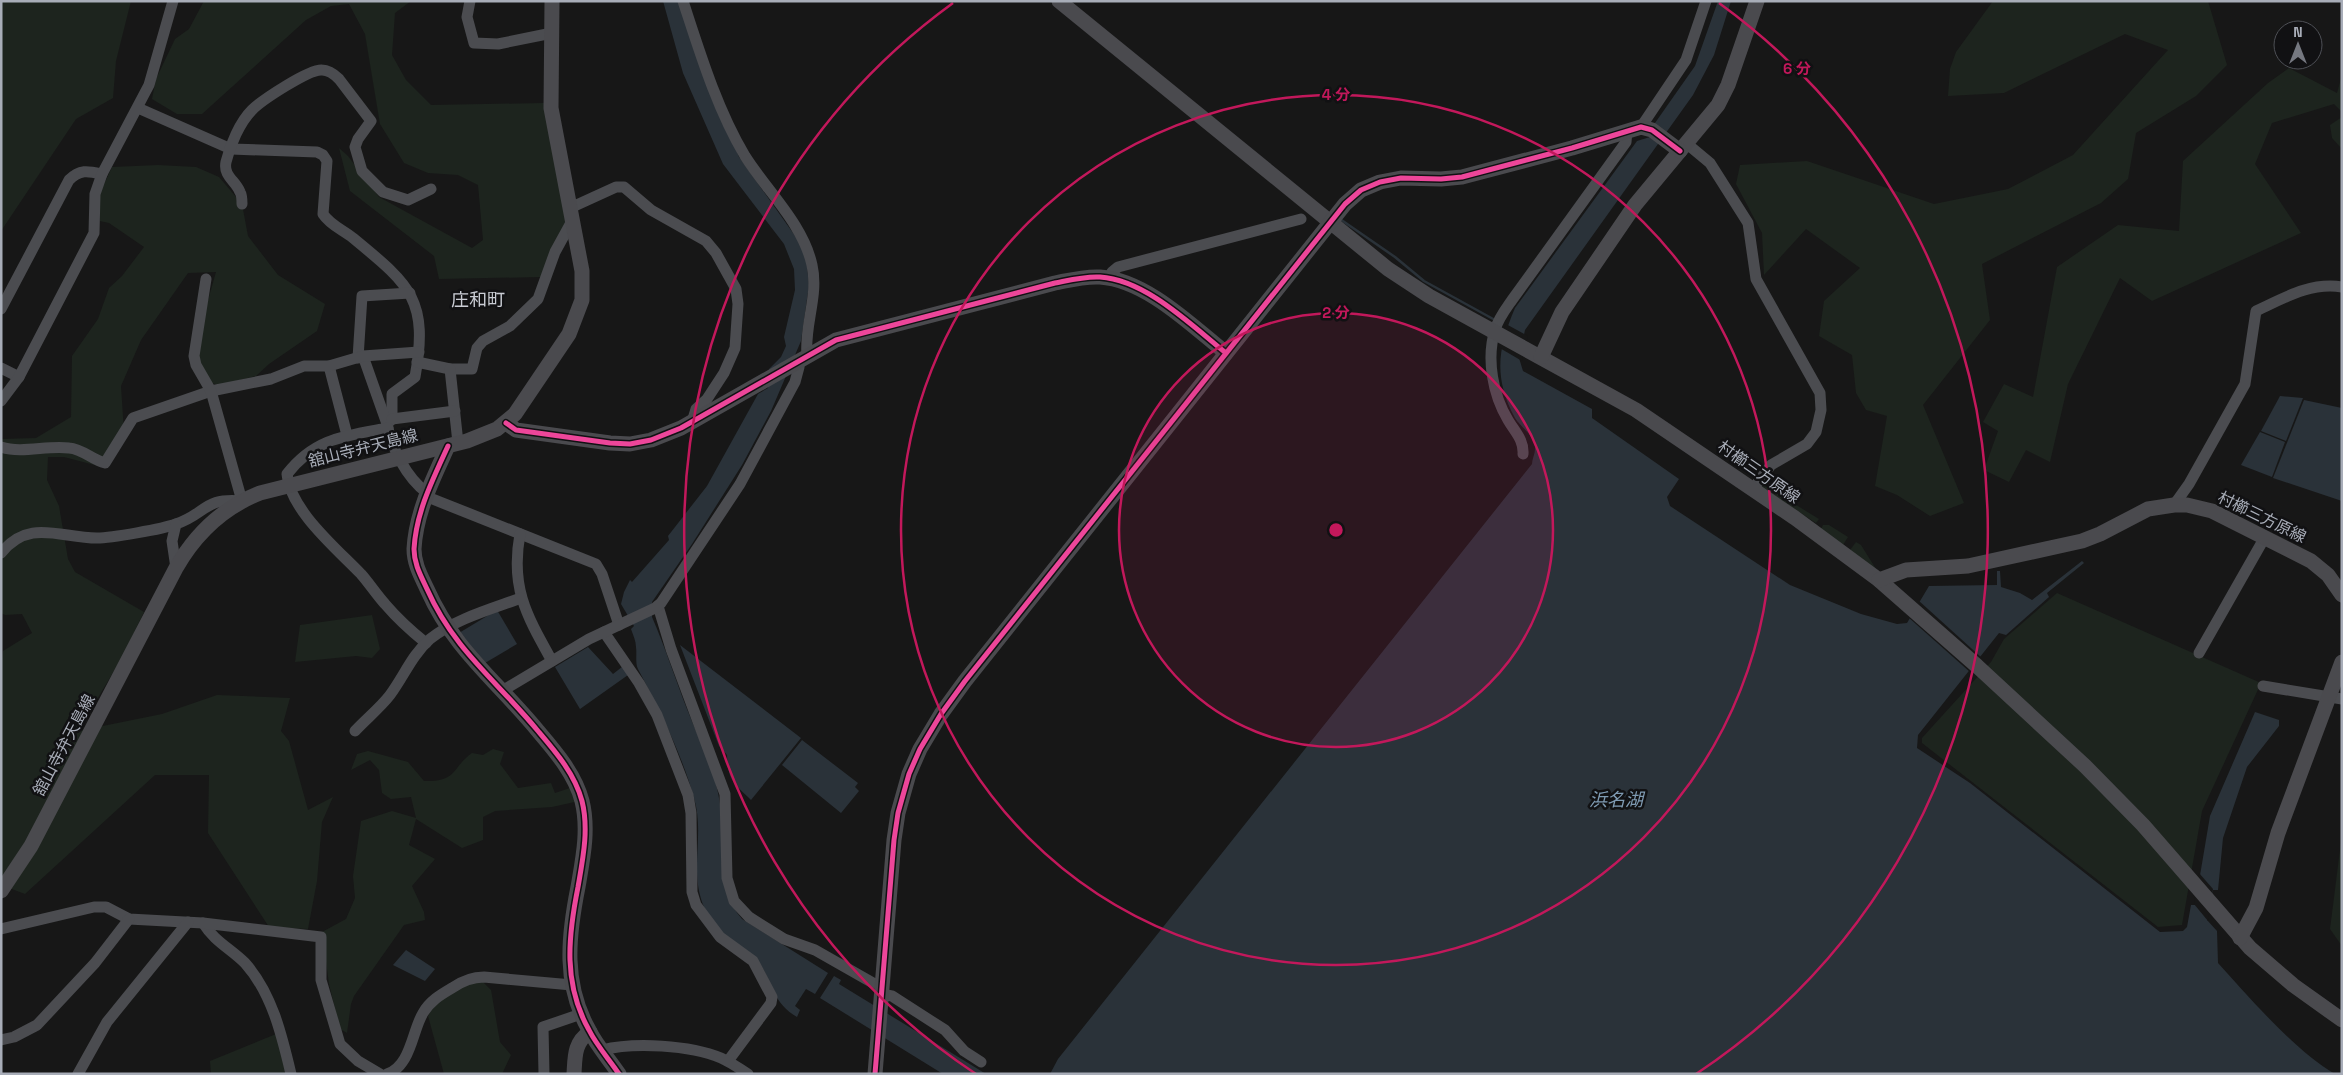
<svg xmlns="http://www.w3.org/2000/svg" width="2343" height="1075" font-family="'Space Grotesk','Noto Sans JP',sans-serif">
<rect width="100%" height="100%" fill="#171717"/>
<!-- green -->
<g fill="#1d241e">
<path d="M1 1H131L116 61 113 98 76 119 1 231Z"/>
<path d="M204 1H411L395 13 392 55 406 80 431 105 544 103 566 221 541 277 439 279 434 256 350 191 339 148 348 156 379 197 472 248 483 240 478 185 458 175 428 173 404 163 380 124 365 34 349 4 331 6 306 20 202 114H177L152 99 156 79 175 39 189 29Z"/>
<path d="M1993 1H2208L2227 65 2196 96 2136 133 2128 179 2101 203 1982 264 1990 320 1923 405 1964 503 1930 516 1897 495 1875 486 1887 416 1866 410 1856 393 1852 355 1819 336 1824 301 1860 268 1806 229 1764 275 1762 233 1736 184 1740 165 1807 161 1934 204 2008 189 2073 155 2168 50 2125 34 2004 93 1948 96 1950 69 1956 52Z"/>
<path d="M2289 68 2337 93 2342 75V112L2334 104 2272 123 2255 164 2301 233 2152 301 2120 278 2068 384 2050 462 2026 450 2009 482 1984 470 1998 431 1983 422 2004 384 2033 397 2057 267 2118 225 2179 231 2183 161 2268 83Z"/>
<path d="M2342 117V149L2332 138 2330 125Z"/>
<path d="M158 165 196 167 219 177 242 204 248 236 278 275 325 304 317 331 269 364 256 376 220 385 207 382 195 346 216 272 188 273 141 340 121 386 124 432 106 468 64 457H48L47 480 59 506 68 559 75 572 144 612 123 656 78 731 162 714 217 695 290 698 281 731 289 741 308 810 333 797 322 822 317 881 308 929 269 927 208 833 209 775H155L25 894 1 885V665L3 651 32 633 22 614 5 615 1 613V439L36 438 71 417 72 356 98 319 109 288 122 276 144 247 109 223 100 221V193L112 167Z"/>
<path d="M1762 484 1819 519 1816 523 1761 487Z"/>
<path d="M1823 525H1829L1848 537 1843 545 1821 529Z"/>
<path d="M1856 542 1861 545 1876 569 1850 550Z"/>
<path d="M2057 593 2261 683 2202 811 2182 925 2158 927 1922 743V738L1991 662 2004 639Z"/>
<path d="M372 615 380 649 372 658 356 656 295 662 300 625Z"/>
<path d="M493 749 504 752 500 764 518 788 551 783 555 793 573 787 579 801 552 807 495 811 483 817V840L462 848 416 819 409 845 435 859 412 886 424 912 425 920 404 925 354 996 351 1004 347 1033 340 1029 329 984 322 932 346 919 355 898 353 876 361 821 392 811 416 818 411 797 391 799 382 793 379 770 370 760 351 770 357 754 368 751 408 762 424 781C458 782 451 768 472 753L483 755Z"/>
<path d="M2342 834V946L2330 929Z"/>
<path d="M481 980 491 990 500 1042 511 1055 502 1074H444L428 1016 442 992Z"/>
<path d="M281 1032 295 1074H211L210 1061Z"/>
</g>
<!-- water -->
<g fill="#2a3239">
<path d="M663 1H678L739 157 798 240 806 256 809 285 801 341 771 411 742 465 692 544 652 602V617C665 647 675 678 687 709 700 742 719 778 721 814 723 851 716 889 742 919L828 973 815 994 806 989 795 1006 800 1010 797 1017C769 1000 774 980 756 959 745 946 726 940 715 926 682 881 707 843 694 798 681 752 660 711 638 669 635 663 637 654 636 647 636 641 633 635 631 629L634 626 621 604 624 592 630 580 632 582 669 540 668 536 707 486 758 394 768 388 769 369 781 357 786 346 784 337 795 290 794 269 784 244 723 164 683 73Z"/>
<path d="M1718 1H1731L1714 55 1693 95 1525 330 1519 358 1523 371 1592 409V418L1679 479 1667 497 1670 506 1790 585 1861 614 1897 624 1907 623 1929 586 1997 585V571H2000L2001 587 2020 593 2032 600 2082 561 2084 563 2047 593 2049 597 2006 635 1999 633 1918 735 1917 748 1970 783 2160 932 2183 931 2187 927 2191 905H2195L2210 816 2255 712 2279 720V726L2247 767 2223 838 2218 890H2213L2207 920 2217 931 2218 963C2250 998 2295 1051 2335 1074H1050L1058 1059 1532 464C1532 459 1535 454 1535 449 1536 436 1521 428 1515 418 1493 377 1498 348 1515 308L1637 141 1650 137 1655 123 1695 66Z"/>
<path d="M2280 396 2303 398 2286 441 2261 431Z"/>
<path d="M2304 400 2342 408V501L2273 478Z"/>
<path d="M2260 432 2285 442 2272 477 2241 465Z"/>
<path d="M497 610 517 644 485 663 459 633Z"/>
<path d="M680 645 801 738 751 800C733 782 728 781 727 755L719 746Z"/>
<path d="M588 647 613 674 622 667 628 675 580 709 555 667Z"/>
<path d="M802 740 858 783 855 787 859 791 841 813 782 765Z"/>
<path d="M406 950 435 969 425 981 393 965Z"/>
<path d="M834 976 841 980 839 984 986 1074H943L820 998Z"/>
</g>
<!-- pier -->
<g fill="#171717">
<path d="M1506 324 1528 336 1522 361 1498 347Z"/>
<path d="M1918 600 1982 658 1971 673 1908 617Z"/>
<path d="M2199 873 2213 889 2208 921 2194 904Z"/>
</g>
<g fill="none" stroke-linecap="round" stroke-linejoin="round">
<!-- stream -->
<path stroke="#2a3239" stroke-width="2.5" d="M1340 219 1395 257 1424 281 1495 320"/>
<!-- street -->
<g stroke="#4b4c50" stroke-width="11">
<path d="M470 1 467 17 474 43 498 44 552 33"/>
<path d="M683 1C700 53 717 109 745 156 767 191 803 224 812 265 819 296 804 325 807 356"/>
<path d="M138 108 231 149 317 152 323 155 327 161 323 214C330 225 343 230 353 238 410 285 429 299 415 377L392 394V419L387 424C392 449 406 477 427 493"/>
<path d="M1641 127 1686 60 1706 1"/>
<path d="M1686 143 1710 163 1748 223 1756 279 1820 393 1821 410 1816 432 1807 444 1771 465 1753 489"/>
<path d="M242 204C242 200 242 195 240 192 236 181 223 176 226 162 230 145 240 122 252 110 262 100 309 69 322 70 329 70 335 75 339 79L371 121 358 139 355 147 362 171 383 192 408 200 431 189"/>
<path d="M570 208 616 187H624L651 210 706 241 716 253 736 289 738 304 735 348 724 373 707 399 696 409 692 422"/>
<path d="M1111 279 1112 272 1118 267 1301 219"/>
<path d="M1 309 69 180C80 169 88 171 102 174"/>
<path d="M363 356 387 424"/>
<path d="M358 358 362 296 410 293"/>
<path d="M417 362 450 369H472L477 348 483 341 510 326 538 299 555 252 572 221"/>
<path d="M329 366 347 435"/>
<path d="M1 368 19 377"/>
<path d="M450 369 458 443"/>
<path d="M1 401 19 377 94 233 95 194 102 174 149 85 173 1"/>
<path d="M392 419 455 411"/>
<path d="M388 428C345 436 315 438 287 474 290 510 336 548 361 574 369 583 376 594 385 604 397 618 411 631 426 643"/>
<path d="M1 447C22 454 47 445 69 448 83 449 92 460 105 463L133 418 211 391 271 379 304 366H329L363 356 419 352"/>
<path d="M1523 454C1524 440 1515 432 1508 420 1493 395 1486 359 1495 330 1498 319 1505 310 1512 300L1626 142 1627 131"/>
<path d="M425 496 596 564 602 574 619 625"/>
<path d="M2174 505 2189 484 2245 384 2256 311C2284 298 2310 282 2342 287"/>
<path d="M520 534C510 588 527 616 552 661"/>
<path d="M1 553C29 518 60 538 97 538 111 538 163 529 176 524 206 514 204 497 242 501L211 391 196 365 194 356 206 279"/>
<path d="M176 568 172 541 176 524"/>
<path d="M658 606 671 649 725 794 727 878 734 901 749 917 784 939 815 950 873 983 882 985"/>
<path d="M604 632 639 683 657 715 688 795 691 813 692 892 696 905 720 937 753 961 772 997 771 1003 728 1061"/>
<path d="M2199 653 2265 537"/>
<path d="M2263 686 2342 699"/>
<path d="M502 691 589 639 655 608 661 603 740 484 795 382 799 367V361"/>
<path d="M355 731C366 719 380 708 390 695 404 676 412 655 430 639 455 619 491 609 521 598"/>
<path d="M203 923C214 941 231 949 245 963 272 993 282 1036 291 1074"/>
<path d="M1 929 94 907H106L129 919 203 923 321 937V980L340 1044 358 1061 380 1074"/>
<path d="M881 994 892 996 945 1030 964 1051 981 1062"/>
<path d="M1 1040 14 1037 37 1025 95 963 129 919"/>
<path d="M602 1050C634 1042 690 1045 721 1058 730 1062 739 1068 748 1074"/>
<path d="M78 1074 107 1022 188 922"/>
<path d="M387 1074C411 1066 412 1031 423 1013 430 1001 440 995 452 988 462 981 471 977 484 977L572 985"/>
<path d="M544 1074 543 1027 581 1014"/>
</g>
<!-- secondary -->
<g stroke="#4a4a4e" stroke-width="15">
<path d="M1059 1 1388 269 1429 296 1636 410 1795 518 1879 580 1977 666 2085 766 2143 825 2250 948 2293 985 2342 1020"/>
<path d="M1541 357 1562 312 1635 205 1718 105 1728 85 1757 1"/>
<path d="M506 423 516 430 610 443 630 444 651 440 681 428 836 340 1055 283C1070 280 1085 276 1100 277 1146 280 1191 325 1226 353"/>
<path d="M448 446C433 479 416 512 414 549 414 564 421 576 427 589 454 650 496 680 538 731 555 751 575 774 582 801 589 829 583 858 578 887 568 937 563 984 589 1030 597 1046 609 1059 619 1074"/>
<path d="M1879 580 1906 570 1968 566 2082 541 2100 534 2148 509 2174 505H2187L2212 511 2311 561 2328 575 2342 595"/>
<path d="M1 891 31 846 176 568C196 533 222 508 260 493L467 441 497 429 515 414 569 334 582 300V271L551 108 552 1"/>
<path d="M2240 938 2256 908 2278 833 2342 662"/>
<path d="M574 1074C575 1057 574 1042 590 1032"/>
<path d="M875 1074 894 840 898 813 909 774 920 749 941 714 965 681 1345 204 1361 190 1380 182 1401 178 1441 179 1462 177 1572 148 1641 127 1652 130 1680 151"/>
</g>
<!-- cycleway casing -->
<g stroke="#111113" stroke-width="8">
<g id="cycleway">
<path d="M506 423 516 430 610 443 630 444 651 440 681 428 836 340 1055 283C1070 280 1085 276 1100 277 1146 280 1191 325 1226 353"/>
<path d="M448 446C433 479 416 512 414 549 414 564 421 576 427 589 454 650 496 680 538 731 555 751 575 774 582 801 589 829 583 858 578 887 568 937 563 984 589 1030 597 1046 609 1059 619 1074"/>
<path d="M875 1074 894 840 898 813 909 774 920 749 941 714 965 681 1345 204 1361 190 1380 182 1401 178 1441 179 1462 177 1572 148 1641 127 1652 130 1680 151"/>
</g>
</g>
<!-- cycleway -->
<use href="#cycleway" stroke="#ed469a" stroke-width="5"/>
</g>
<!-- distance rings -->
<circle cx="1336" cy="530" r="217" fill="#c2185b" fill-opacity=".12"/>
<g fill="none" stroke="#c2185b" stroke-width="2.5">
<circle cx="1336" cy="530" r="217"/>
<circle cx="1336" cy="530" r="435"/>
<path d="M976 1074A652 652 0 0 1 953 3M1719 3A652 652 0 0 1 1696 1074"/>
</g>
<g text-anchor="middle" dominant-baseline="central" stroke-width="5" stroke-linejoin="round" paint-order="stroke">
<!-- street labels -->
<g font-size="16" fill="#a8adb8" stroke="#111113">
<text transform="translate(363 448) rotate(-14)">舘山寺弁天島線</text>
<text transform="translate(1759 472) rotate(35)">村櫛三方原線</text>
<text transform="translate(2262 517) rotate(26)">村櫛三方原線</text>
<text transform="translate(64 745) rotate(-62)">舘山寺弁天島線</text>
</g>
<!-- neighbourhood labels -->
<g font-size="18" fill="#c9ccd4" stroke="#111113">
<text x="478" y="299">庄和町</text>
</g>
<!-- water labels -->
<g font-size="18" font-style="italic" fill="#7f9bb3" stroke="#111113">
<text x="1616" y="799">浜名湖</text>
</g>
</g>
<circle cx="1336" cy="530" r="8" fill="#c2185b" stroke="#111113" stroke-width="2.5"/>
<g font-size="15" text-anchor="middle" font-weight="bold" fill="#c2185b" stroke="#111113" stroke-width="5" stroke-linejoin="round" paint-order="stroke">
<text x="1797" y="74">6 分</text>
<text x="1336" y="100">4 分</text>
<text x="1336" y="318">2 分</text>
</g>
<!-- border -->
<rect width="2343" height="1075" fill="none" stroke="#a8adb8" stroke-width="5"/>
<!-- north arrow -->
<g transform="translate(2298 45)"><circle r="24" fill="#111113" stroke="#4d4f55"/>
<path d="M0-4L9 19L0 12L-9 19Z" fill="#757880"/>
<text y="-8" font-size="14" font-weight="bold" text-anchor="middle" fill="#a8adb8">N</text>
</g>
</svg>
